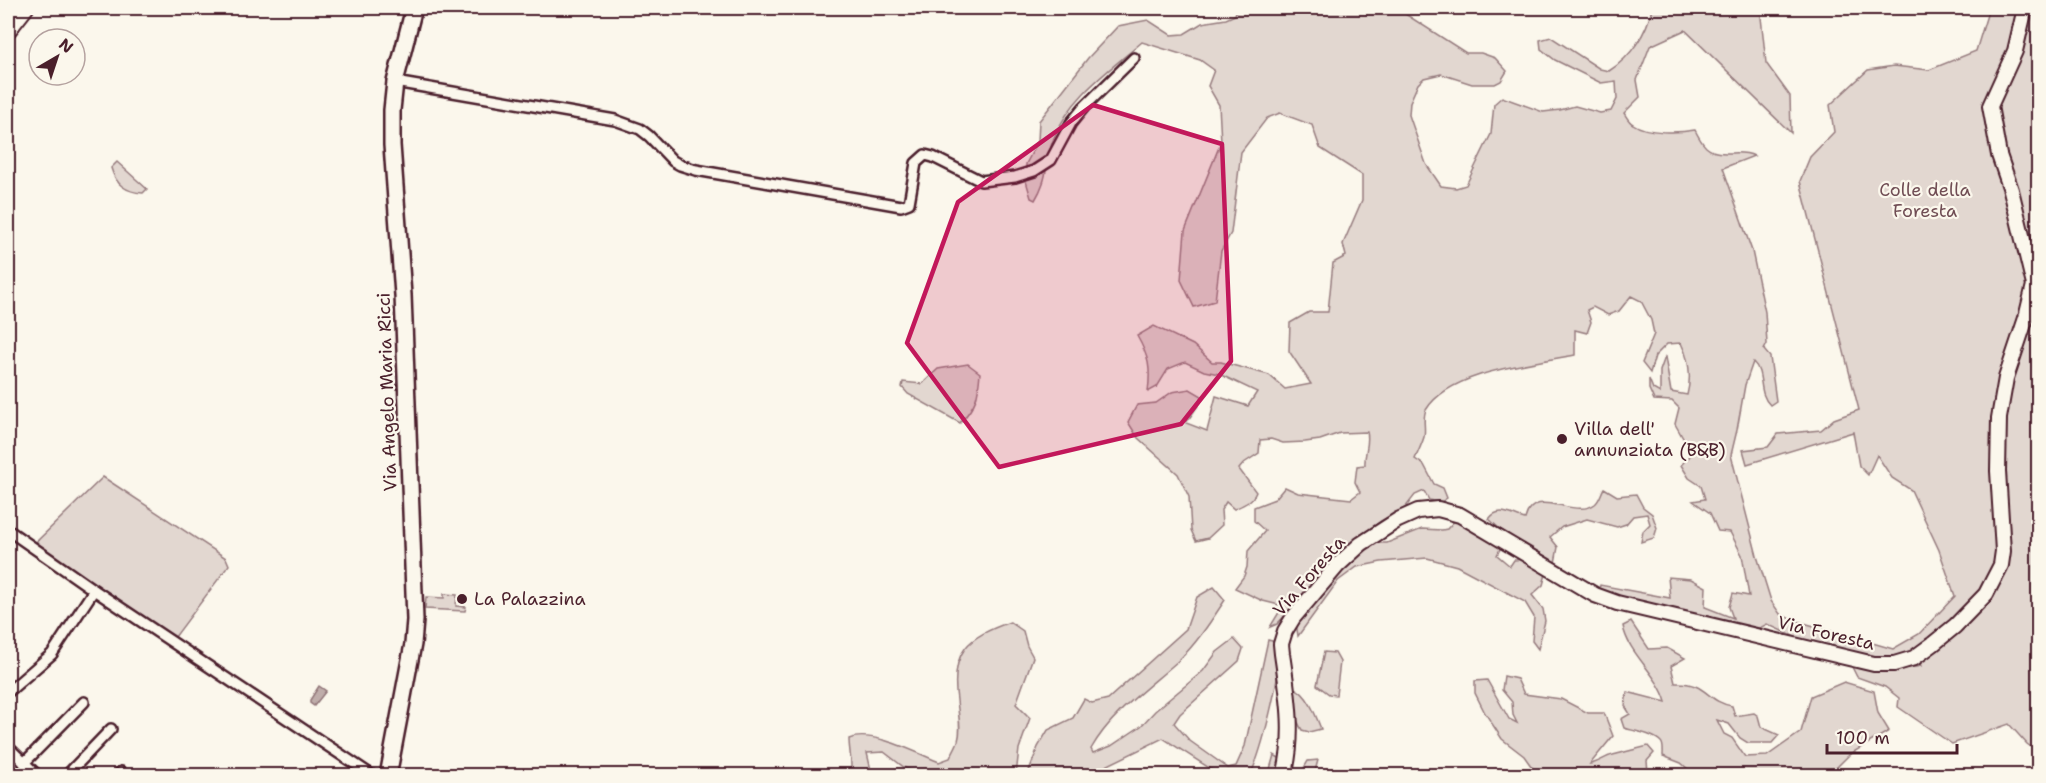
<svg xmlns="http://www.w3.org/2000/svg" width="2046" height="783" font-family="'Shantell Sans',sans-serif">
<rect width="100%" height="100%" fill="#fbf7ec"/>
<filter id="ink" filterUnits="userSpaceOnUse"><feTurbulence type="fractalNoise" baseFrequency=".0167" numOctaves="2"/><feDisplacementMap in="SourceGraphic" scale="12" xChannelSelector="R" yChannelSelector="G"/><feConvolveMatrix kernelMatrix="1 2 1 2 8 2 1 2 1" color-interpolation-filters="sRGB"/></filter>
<g filter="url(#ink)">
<!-- green -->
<g fill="#e2d7d0" stroke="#967b7e" stroke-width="1.5">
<path d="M1237 8H1396L1466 53H1481L1495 58 1507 71 1501 81 1495 84H1472L1441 74 1424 78 1418 84 1410 102 1409 115 1426 164 1441 186 1456 188 1466 185 1491 134 1494 104 1502 97 1543 112 1560 110 1575 106 1600 113 1611 111 1617 99 1616 81 1601 83 1555 60 1541 49 1540 40 1551 37 1600 69 1609 71C1631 57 1647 33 1652 8H1760L1766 63 1790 96 1791 133 1685 30 1650 46 1637 80 1640 97 1624 113C1626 116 1629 122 1633 124 1647 134 1679 133 1695 130 1698 136 1702 143 1706 147 1720 159 1739 148 1754 156L1723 168 1752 251 1765 312 1767 344 1764 350 1770 357 1776 401 1770 405C1757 393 1765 373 1753 362L1745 385 1737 430 1731 455 1757 556 1771 601 1780 614 1790 619 1893 649 1919 634 1955 596 1939 550 1911 490 1892 478 1877 455 1868 475 1859 466 1853 432 1747 464 1743 450 1768 447 1778 434 1821 430 1834 419 1859 410 1800 181 1810 157 1834 132 1830 105 1868 70 1894 66 1929 70 1976 51 1989 8H2038V752L2027 744 2009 724 1952 744 1898 707 1899 698 1885 687 1857 677 1852 667C1876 670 1897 671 1921 666L1915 652 1883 660 1797 638 1767 624 1758 629 1614 598 1599 590 1600 585 1670 598 1668 577 1691 579 1706 587 1705 607 1733 618 1729 607 1733 593 1749 596 1742 555 1730 532 1718 531 1710 513 1693 501 1705 499 1701 486 1689 478 1681 465 1692 454 1675 424 1679 408 1672 401 1654 400 1649 389V379L1653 389 1660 393V371L1665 357 1671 392 1687 395C1692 376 1689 359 1681 343L1667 344 1655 356 1650 373 1642 363 1654 334 1651 320 1641 301 1631 296 1619 311 1608 315 1593 307 1587 310 1591 322 1587 333 1575 330V355C1534 363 1449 371 1426 410 1422 418 1426 428 1424 437 1422 444 1418 452 1415 459L1424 465 1434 484 1443 488 1447 498 1441 502 1429 500 1424 491 1415 495 1405 508 1381 521 1343 549 1297 603 1277 624 1270 627 1283 606 1263 601 1235 588 1244 576 1247 567 1248 551 1265 531 1254 521V507L1275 499 1285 487 1298 493 1351 499 1360 492 1355 482 1357 466 1365 465C1364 453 1370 443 1367 432L1340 433 1320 440 1305 442 1283 443 1271 439 1260 440 1259 453 1244 463 1239 469 1256 492C1252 502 1243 505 1234 509L1226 502 1221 510 1222 525 1208 538 1196 541 1191 530 1189 497 1178 474 1138 438 1128 422 1137 405 1156 403 1172 392 1190 389 1202 396 1200 403 1186 423 1207 431 1216 396 1248 406 1257 392 1219 374 1204 371 1185 362 1168 369 1157 387 1148 392C1151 368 1149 357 1137 336L1154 326 1193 345 1212 362H1221L1269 375 1285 389 1311 384 1289 351 1290 323 1309 312H1328L1333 263 1346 256 1343 244 1362 200V175L1320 148 1312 125 1280 113 1267 118 1241 152 1231 233 1221 251 1215 301 1194 307 1181 280 1185 231 1221 142 1219 105 1208 86 1214 70 1200 60 1142 42C1110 70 1070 97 1054 138 1047 153 1048 169 1043 183 1041 189 1038 195 1035 200L1031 198 1026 181V164L1038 141 1039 121 1088 58 1118 26 1148 20 1171 35 1184 34 1202 23 1226 19 1235 15Z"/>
<path d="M117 162 147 189 143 193C126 192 116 185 111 168Z"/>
<path d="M968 364 980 373C978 397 977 404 960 423L908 394 902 387 903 382 922 384 938 369Z"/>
<path d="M103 477 226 558 229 565 175 637 170 636 31 547Z"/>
<path d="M1604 488 1617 496 1636 494 1643 507 1652 514 1657 528 1654 538 1641 542 1643 531 1650 524 1647 514 1633 516 1626 524 1617 527 1587 519 1562 527 1550 537 1558 547 1555 563 1501 530 1489 519C1499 505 1512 516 1525 519 1534 484 1574 520 1595 504 1600 500 1601 493 1604 488Z"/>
<path d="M1456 519 1502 545 1497 555 1510 566 1514 560 1527 559 1546 574 1543 585 1532 595 1543 609 1545 621 1538 649 1532 641 1534 617 1525 602 1457 566 1427 558 1381 562 1357 567 1338 581 1298 636 1296 623 1356 554 1375 543H1387L1422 529 1442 530 1447 529Z"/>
<path d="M1214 587 1225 600C1211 621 1197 643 1179 660 1148 688 1112 712 1091 749L1093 753 1111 746 1141 726 1155 711 1203 671 1217 652 1234 639 1243 649 1239 661 1180 714 1174 723 1190 741 1228 768 1236 766 1245 746 1268 640 1276 642C1277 646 1279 651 1279 656 1280 679 1261 755 1250 775H1220L1163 738 1088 775 1027 776 1038 747 1048 730 1073 718 1084 699 1092 703 1108 699 1186 629 1197 597Z"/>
<path d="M444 594 457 595 456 606 466 607 465 611 425 609 426 597 444 598Z"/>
<path d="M1010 622 1023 631 1027 646 1033 657 1016 704 1030 718 1019 749 1016 775H925L905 768 884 752 867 753 871 770 870 775H850C853 764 849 751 849 739 871 729 917 753 939 762L950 758C952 753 956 747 958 741 962 728 958 713 957 700 950 651 968 637 1010 622Z"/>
<path d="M1631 622 1649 649 1667 648 1685 658 1671 666 1675 683C1708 682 1706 702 1732 706L1735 716 1754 713 1758 716 1761 727 1779 735 1772 743H1748L1740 738 1729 724 1717 720 1724 734 1732 738 1745 757 1767 756 1801 732 1811 696 1844 682 1874 691 1878 713 1889 731 1850 754 1829 775H1689V770L1681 763 1663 756C1663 752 1664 745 1661 742 1654 734 1634 731 1624 728L1621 719 1630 714 1625 706 1627 692 1666 702C1658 674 1628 654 1623 626Z"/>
<path d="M1324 652 1335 653 1340 662 1336 695 1329 694 1317 685Z"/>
<path d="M1504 676 1517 679 1524 694 1561 699 1588 713H1604L1613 736 1590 764C1599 763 1604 757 1613 755 1625 752 1636 749 1648 746L1654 753 1647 761 1648 773 1644 776 1531 775 1536 773 1524 756 1502 739 1485 713 1475 693V681L1487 680 1509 719 1517 723 1513 715 1512 702 1502 690Z"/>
<path d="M1294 688C1308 693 1316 716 1321 729L1309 732 1302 730C1295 719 1291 701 1294 688Z"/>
<path d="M1274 755 1281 759 1280 775 1268 776Z"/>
<path d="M1318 760 1314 775H1300L1308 761Z"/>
</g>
<!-- water -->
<path fill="#bfadaa" stroke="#907477" stroke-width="1.5" d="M319 686 326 691 314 706 310 703V700Z"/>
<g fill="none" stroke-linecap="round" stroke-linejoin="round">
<!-- minor casing -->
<g stroke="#4a1f2b" stroke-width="14">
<g id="minor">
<path d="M395 82 615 120 640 129 649 136 673 161 680 165 696 170 901 206 909 203 916 163 925 155 933 157 981 181 1015 177 1034 171 1051 160 1071 123 1084 107 1134 58"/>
<path d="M8 530 94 590 373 776"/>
<path d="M8 692 52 654 94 590"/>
<path d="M8 747 38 776"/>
<path d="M24 763 84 702"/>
<path d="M66 776 111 729"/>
<path d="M118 776 121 772"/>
</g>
</g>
<!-- secondary casing -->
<g stroke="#4a1f2b" stroke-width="18">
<g id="secondary">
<path d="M8 31 26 8"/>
<path d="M1284 776C1295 735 1288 695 1282 654L1281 644 1285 631 1293 618 1338 565 1361 544 1398 520 1418 511 1438 509 1460 515 1595 595 1617 603 1874 664H1894L1914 658 1933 644 1955 626 1986 594 2001 565 2003 551 1998 471 1999 418 2006 378 2026 318 2034 285 2011 190 1999 155 1990 106 2015 51 2025 8"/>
</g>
</g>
<!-- primary casing -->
<g stroke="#4a1f2b" stroke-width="20">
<path id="primary" d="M388 776 413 644 415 620 403 295 392 145V110L395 82 414 8"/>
</g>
<!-- minor -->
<use href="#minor" stroke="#fbf7ec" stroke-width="9"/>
<!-- secondary -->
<use href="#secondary" stroke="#fbf7ec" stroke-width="14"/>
<!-- primary -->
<use href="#primary" stroke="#fbf7ec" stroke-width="15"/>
</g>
</g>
<!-- marked area -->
<path fill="#c2185b" fill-opacity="0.2" stroke="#c2185b" stroke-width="4.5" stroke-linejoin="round" d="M1093 105 1222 144 1231 361 1181 424 999 467 907 343 958 202Z"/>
<!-- markers -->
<g fill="#4a1f2b" stroke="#fbf7ec" stroke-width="2">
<circle cx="1562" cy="439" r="6"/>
<circle cx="462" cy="599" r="6"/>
</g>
<g text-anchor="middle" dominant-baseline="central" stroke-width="4.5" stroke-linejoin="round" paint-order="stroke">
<!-- park labels -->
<g font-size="18" fill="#704d54" stroke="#fbf7ec">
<text x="1925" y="190">Colle della<tspan x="1925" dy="21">Foresta</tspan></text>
</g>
<!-- street labels -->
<g font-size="18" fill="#4a1f2b" stroke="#fbf7ec">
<text transform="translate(387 392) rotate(-92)">Via Angelo Maria Ricci</text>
<text transform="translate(1309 576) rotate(-49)">Via Foresta</text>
<text transform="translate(1826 633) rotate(13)">Via Foresta</text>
</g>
<!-- poi labels -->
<g font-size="18" fill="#4a1f2b" stroke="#fbf7ec" text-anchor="start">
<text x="1574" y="429">Villa dell'<tspan x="1574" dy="21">annunziata (B&amp;B)</tspan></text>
<text x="474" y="599">La Palazzina</text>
</g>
</g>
<!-- margin -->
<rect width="2046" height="783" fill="none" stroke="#fbf7ec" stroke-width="30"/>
<rect x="15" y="15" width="2016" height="753" fill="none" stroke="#4a1f2b" stroke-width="2" filter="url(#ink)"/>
<!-- north arrow -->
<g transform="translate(57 57) rotate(39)"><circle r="28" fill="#fbf7ec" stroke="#b4a19f" stroke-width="1.5"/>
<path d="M0-4.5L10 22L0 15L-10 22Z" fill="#4a1f2b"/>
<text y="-9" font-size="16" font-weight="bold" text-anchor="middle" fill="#4a1f2b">N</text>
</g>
<!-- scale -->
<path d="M1827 744v9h130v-9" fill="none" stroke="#4a1f2b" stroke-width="3"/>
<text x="1836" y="744" font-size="18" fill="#4a1f2b" stroke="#fbf7ec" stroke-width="4.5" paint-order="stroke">100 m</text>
</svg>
